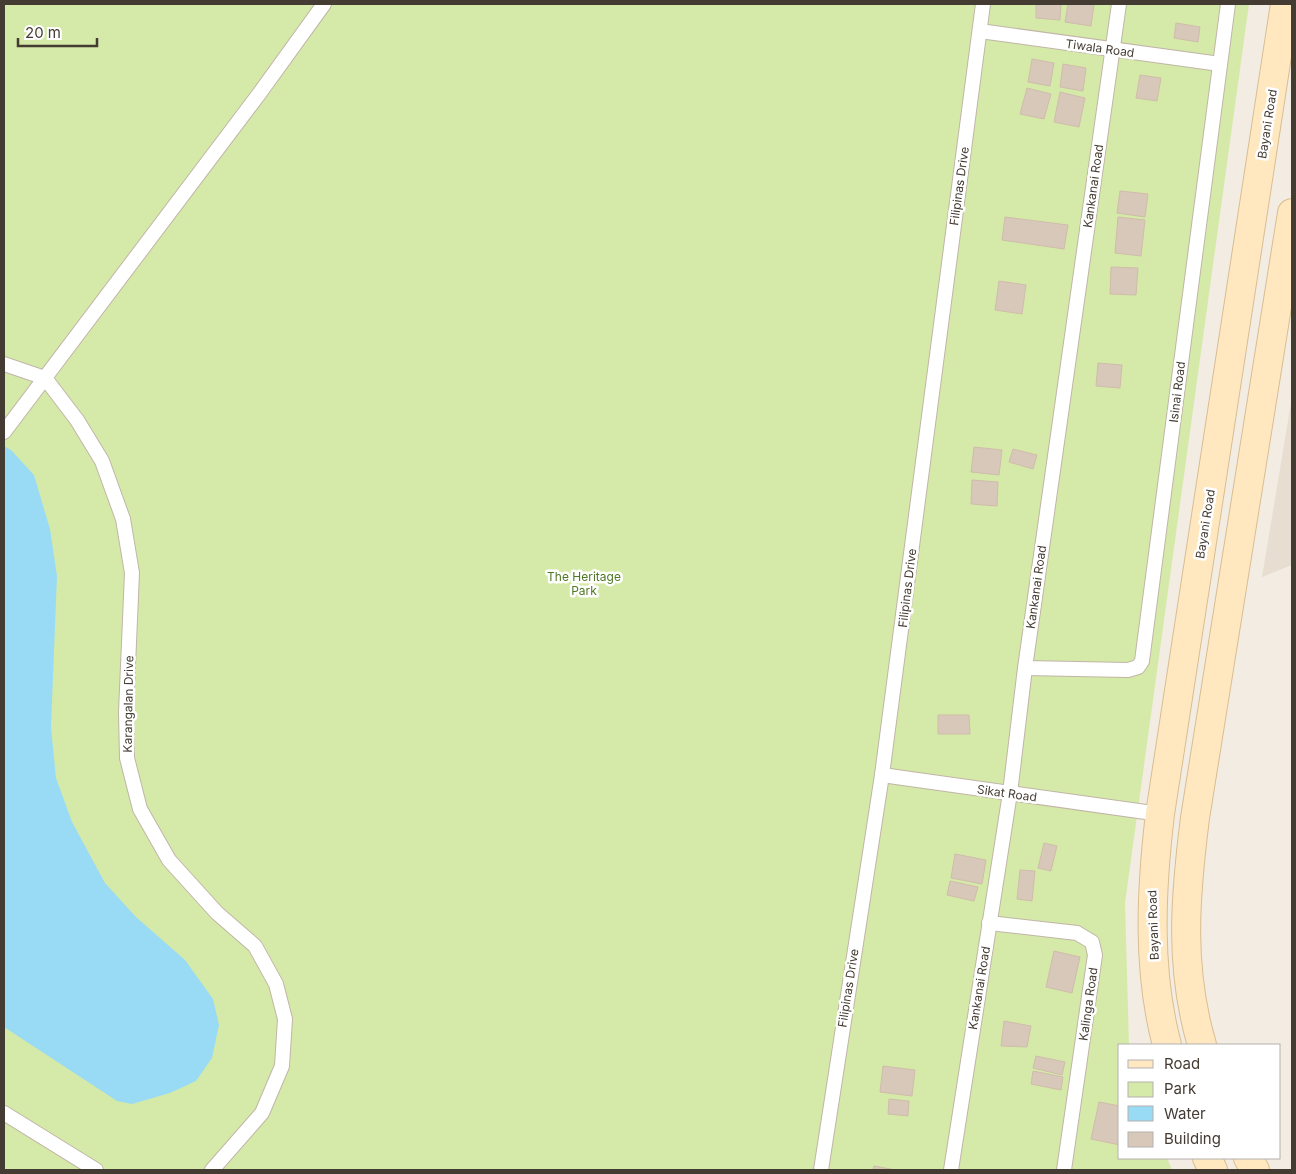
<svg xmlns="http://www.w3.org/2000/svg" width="1296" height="1174" font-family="Inter,sans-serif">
<rect width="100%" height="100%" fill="#f3ece2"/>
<!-- residential -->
<path fill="#e7ddd0" d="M1292 397V565L1262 577Z"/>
<!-- green -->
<path fill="#d5eaa8" d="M4 4H1249L1125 903 1129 1045H1120V1158H1167L1172 1170H4Z"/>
<!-- water -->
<path fill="#99dbf4" d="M4 446 11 450 34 475 50 529 57 576 51 727 56 778 72 822 105 883 136 917 185 960 213 999 219 1025 212 1058 196 1081 170 1093 132 1104 117 1101 4 1027Z"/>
<!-- building -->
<g fill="#d8c8ba" stroke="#d0bcaa">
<path d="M1036 4H1061L1060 20 1036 18Z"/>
<path d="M1068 4H1094L1091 26 1065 22Z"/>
<path d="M1176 23 1200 27 1198 42 1174 38Z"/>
<path d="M1032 59 1054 63 1050 86 1028 82Z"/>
<path d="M1063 64 1086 68 1083 91 1060 87Z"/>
<path d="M1140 75 1161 78 1157 101 1136 98Z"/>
<path d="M1027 88 1051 94 1044 119 1020 114Z"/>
<path d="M1060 92 1085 98 1079 127 1054 122Z"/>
<path d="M1120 191 1148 194 1145 217 1117 213Z"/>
<path d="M1005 217 1068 225 1064 249 1002 240Z"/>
<path d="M1118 217 1145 220 1141 256 1115 253Z"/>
<path d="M1111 267 1138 268 1136 295 1110 294Z"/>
<path d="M999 281 1026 285 1022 314 995 310Z"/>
<path d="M1098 363 1122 365 1120 388 1096 386Z"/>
<path d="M974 447 1002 450 999 475 971 472Z"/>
<path d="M1013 449 1037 455 1033 469 1009 462Z"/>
<path d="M972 480 998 482 997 506 971 504Z"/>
<path d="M938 715H969L970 734H938Z"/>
<path d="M1044 843 1057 846 1051 871 1038 868Z"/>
<path d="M955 854 986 860 982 884 951 878Z"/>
<path d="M1020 870 1035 871 1032 901 1017 899Z"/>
<path d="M950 881 978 887 974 901 947 895Z"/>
<path d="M1054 951 1080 957 1072 993 1046 987Z"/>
<path d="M1004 1021 1031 1026 1027 1047 1001 1046Z"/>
<path d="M1036 1056 1065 1062 1062 1075 1033 1068Z"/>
<path d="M883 1066 915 1070 912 1096 880 1092Z"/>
<path d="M1033 1071 1063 1077 1061 1090 1031 1084Z"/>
<path d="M889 1099 909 1101 908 1116 888 1114Z"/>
<path d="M1099 1102 1120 1106V1145L1091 1139Z"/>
<path d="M874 1166 896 1170H873Z"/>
</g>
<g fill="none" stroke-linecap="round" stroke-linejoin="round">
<!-- service casing -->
<g stroke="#c1b5a7" stroke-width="16">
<g id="service">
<path d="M980 31 1220 64"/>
<path d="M4 364 45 378 77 420 102 461 123 519 132 573 126 712 127 758 140 809 169 860 217 913 255 946 276 984 285 1019 282 1066 262 1113 212 1170"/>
<path d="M4 432 259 94 324 4"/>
<path d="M1025 668 1128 670 1138 667 1142 661 1228 4"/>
<path d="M882 775 1160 814"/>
<path d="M989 923 1077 933 1092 942 1095 955 1064 1170"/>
<path d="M4 1113 96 1170"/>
<path d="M821 1170 882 775 983 4"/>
<path d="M951 1170 1010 793 1025 668 1119 4"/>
</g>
</g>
<!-- secondary casing -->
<g stroke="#d9bd90" stroke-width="30">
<g id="secondary">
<path d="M1167 1045C1147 970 1151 890 1160 814L1285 4"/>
<path d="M1202 1045C1179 967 1185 897 1195 818L1292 213"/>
<path d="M1207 1158 1213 1170"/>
<path d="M1248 1158 1255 1170"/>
</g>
</g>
<!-- service -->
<use href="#service" stroke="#fff" stroke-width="14"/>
<!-- secondary -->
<use href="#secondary" stroke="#ffe8c0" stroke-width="28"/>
</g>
<g text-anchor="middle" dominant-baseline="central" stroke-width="5" stroke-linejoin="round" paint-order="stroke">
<!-- street labels -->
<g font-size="12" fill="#443b32" stroke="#fff">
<text transform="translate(1100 48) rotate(8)">Tiwala Road</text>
<text transform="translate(1267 124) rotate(-81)">Bayani Road</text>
<text transform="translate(959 186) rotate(-82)">Filipinas Drive</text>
<text transform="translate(1093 186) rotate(-82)">Kankanai Road</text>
<text transform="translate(1177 392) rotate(-83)">Isinai Road</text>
<text transform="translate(1205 524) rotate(-81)">Bayani Road</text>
<text transform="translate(1036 587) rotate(-82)">Kankanai Road</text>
<text transform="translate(907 588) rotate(-83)">Filipinas Drive</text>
<text transform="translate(128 704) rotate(-89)">Karangalan Drive</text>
<text transform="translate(1007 793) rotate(8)">Sikat Road</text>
<text transform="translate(1153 925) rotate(-92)">Bayani Road</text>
<text transform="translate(848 988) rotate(-81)">Filipinas Drive</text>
<text transform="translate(979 988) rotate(-81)">Kankanai Road</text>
<text transform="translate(1088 1004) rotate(-82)">Kalinga Road</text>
</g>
<!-- park labels -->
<g font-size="12" fill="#4e7923" stroke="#fff">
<text x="584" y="576">The Heritage<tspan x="584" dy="14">Park</tspan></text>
</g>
</g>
<!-- border -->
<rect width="1296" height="1174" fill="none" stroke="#443b32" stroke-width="10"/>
<!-- legend -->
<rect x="1118" y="1044" width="162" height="115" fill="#ffffff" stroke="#b4b1ad"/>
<rect x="1128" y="1060" width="25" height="8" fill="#ffe8c0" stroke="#b4b1ad"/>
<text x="1164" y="1069" font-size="15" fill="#443b32">Road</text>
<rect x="1128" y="1082" width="25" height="15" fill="#d5eaa8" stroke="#b4b1ad"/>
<text x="1164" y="1094" font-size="15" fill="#443b32">Park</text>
<rect x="1128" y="1106" width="25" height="15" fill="#99dbf4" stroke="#b4b1ad"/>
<text x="1164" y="1119" font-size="15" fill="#443b32">Water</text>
<rect x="1128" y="1132" width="25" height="15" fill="#d8c8ba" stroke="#b4b1ad"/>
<text x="1164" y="1144" font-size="15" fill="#443b32">Building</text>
<!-- scale -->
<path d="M18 38v8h79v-8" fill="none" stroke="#443b32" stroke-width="2.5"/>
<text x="25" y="38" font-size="15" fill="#443b32" stroke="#ffffff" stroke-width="4" paint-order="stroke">20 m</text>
</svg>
